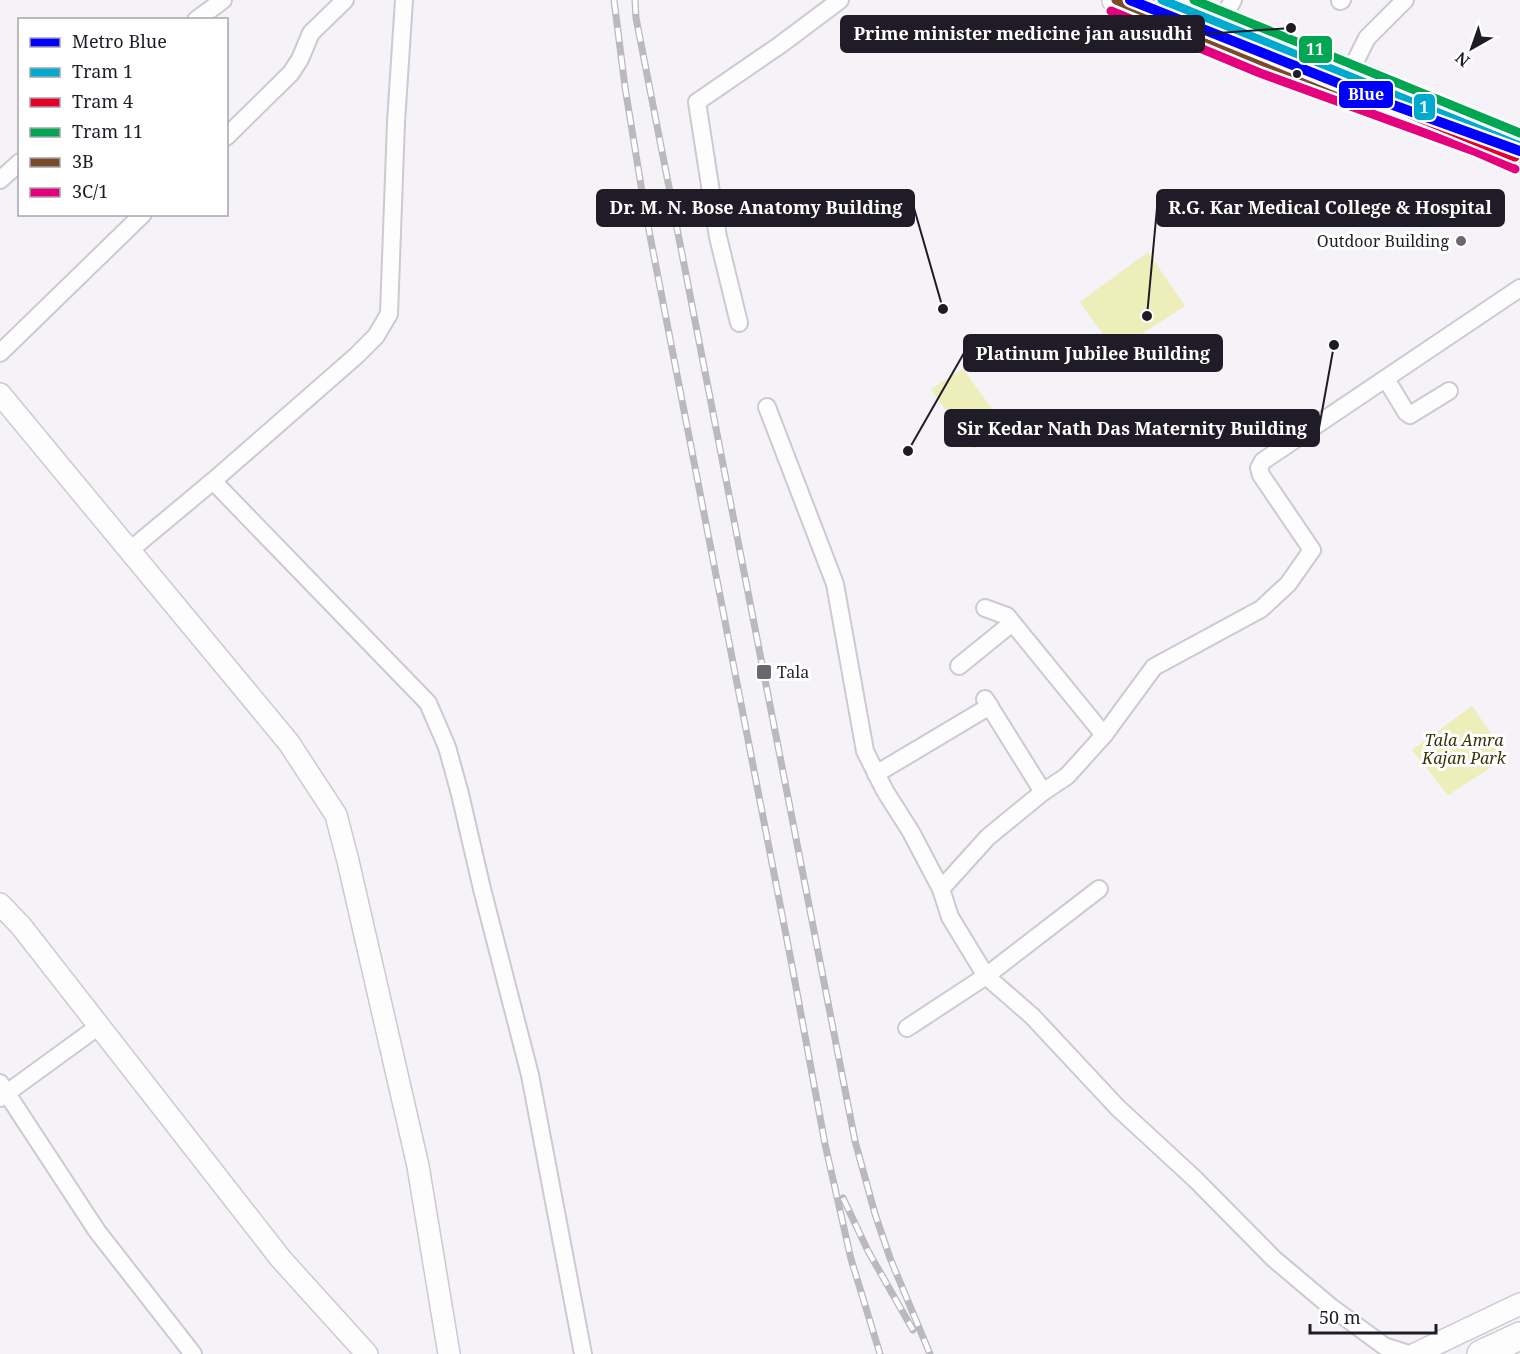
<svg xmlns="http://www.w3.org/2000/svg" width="1520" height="1354" font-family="'Noto Serif',serif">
<rect width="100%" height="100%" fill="#f5f2f8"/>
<!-- green -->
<g fill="#edeeba">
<path d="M1148 252 1185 306 1115 351 1080 302Z"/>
<path d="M963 369 1006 428 973 449 931 389Z"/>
<path d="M1472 706 1507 757 1448 795 1412 750Z"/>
</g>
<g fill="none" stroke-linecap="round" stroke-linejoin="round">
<!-- minor casing -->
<g stroke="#cdc9d2" stroke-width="20">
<g id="minor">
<path d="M1340 1 1342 0"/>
<path d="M196 20 223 0"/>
<path d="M1222 20 1233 0"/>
<path d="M1350 72 1367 38 1405 0"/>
<path d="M226 137 291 73 300 59 311 33 345 0"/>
<path d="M0 180 20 162"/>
<path d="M739 323 718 237 697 102 780 45 840 0"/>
<path d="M0 353 143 214"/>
<path d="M1386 379 1406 412 1410 415 1449 391"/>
<path d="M767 407 835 584 865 751 885 791 911 832 941 889"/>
<path d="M213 481 428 703 447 747 460 794 482 889 530 1075 583 1354"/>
<path d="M129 551 213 481 356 356 376 336 389 314 396 122 404 0"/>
<path d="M985 608 1007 616 1104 735"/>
<path d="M959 666 1012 623"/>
<path d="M985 699 1043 792"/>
<path d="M876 774 990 706"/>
<path d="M907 1028 986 976 1099 889"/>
<path d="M0 1083 97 1231 193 1354"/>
<path d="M0 1098 99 1026"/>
<path d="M1409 1354 1384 1346 1331 1307 1274 1259 1195 1179 1118 1108 1032 1016 986 976 950 917 941 889 988 837 1043 792 1067 776 1104 735 1154 667 1261 609 1288 584 1312 550 1261 475 1259 468 1263 461 1520 288"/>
</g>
</g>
<!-- tertiary casing -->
<g stroke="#cdc9d2" stroke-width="24">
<g id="tertiary">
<path d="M0 394 289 743 336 815 348 861 418 1166 449 1354"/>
<path d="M0 904 21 926 281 1259 367 1354"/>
<path d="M1415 1354 1520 1304"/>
</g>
</g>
<!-- primary casing -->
<g stroke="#cdc9d2" stroke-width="30">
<g id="primary">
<path d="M1116 0 1264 62 1478 140 1520 158"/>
<path d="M1172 0 1379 84"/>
<path d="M1481 1354 1520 1336"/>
</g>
</g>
<!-- minor -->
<use href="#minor" stroke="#fefdfe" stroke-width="16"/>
<!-- tertiary -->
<use href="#tertiary" stroke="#fefdfe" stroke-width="21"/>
<!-- primary -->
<use href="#primary" stroke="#fefdfe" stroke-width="27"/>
<!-- rail casing -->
<g stroke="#bab9bb" stroke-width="7">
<g id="rail">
<path d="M614 0 625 87 645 210 793 971 825 1144 851 1259 880 1354"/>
<path d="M635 0 636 18 855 1141 875 1214 890 1258 930 1354"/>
<path d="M843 1198 868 1251 913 1330"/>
</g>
</g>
<!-- rail -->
<use href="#rail" stroke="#fff" stroke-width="4.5" stroke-dasharray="14" stroke-linecap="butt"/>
<!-- bus-1 casing -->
<g stroke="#fff" stroke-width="14">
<path id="bus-1" d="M1116 0 1264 62 1478 140 1520 158"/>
</g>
<!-- bus-2 casing -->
<g stroke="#fff" stroke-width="14">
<path id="bus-2" d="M1111 11 1260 73 1474 151 1515 169"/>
</g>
<!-- bus-1 -->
<use href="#bus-1" stroke="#7a4b2a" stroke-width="9"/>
<!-- bus-2 -->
<use href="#bus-2" stroke="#e5007d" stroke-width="9"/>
<!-- tram-1 casing -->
<g stroke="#fff" stroke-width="14">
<path id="tram-1" d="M1162 0 1520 146"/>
</g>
<!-- tram-2 casing -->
<g stroke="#fff" stroke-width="14">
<path id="tram-2" d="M1157 11 1515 157"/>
</g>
<!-- tram-3 casing -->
<g stroke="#fff" stroke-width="14">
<path id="tram-3" d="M1194 0 1520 133"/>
</g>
<!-- tram-1 -->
<use href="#tram-1" stroke="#00a9ce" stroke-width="9"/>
<!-- tram-2 -->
<use href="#tram-2" stroke="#e4002b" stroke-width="9"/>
<!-- tram-3 -->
<use href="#tram-3" stroke="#00a651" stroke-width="9"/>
<!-- metro-1 casing -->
<g stroke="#fff" stroke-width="15">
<path id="metro-1" d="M1130 0 1393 105 1520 151"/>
</g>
<!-- metro-1 -->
<use href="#metro-1" stroke="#00f" stroke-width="10"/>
</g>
<!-- markers -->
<circle fill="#201c27" stroke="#fff" stroke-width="2" cx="1297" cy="74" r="5"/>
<g fill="#6b6770" stroke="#fff" stroke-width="2">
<circle cx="1461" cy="241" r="6"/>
<rect x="756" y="664" width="16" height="16" rx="3"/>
</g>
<g text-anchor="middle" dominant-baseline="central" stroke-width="6" stroke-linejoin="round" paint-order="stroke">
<!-- poi labels -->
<g font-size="16" fill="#201c27" stroke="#fff" text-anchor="end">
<text x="1449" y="241">Outdoor Building</text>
<text x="777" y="672" text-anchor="start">Tala</text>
</g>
<!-- park labels -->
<g font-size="16" font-style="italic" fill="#343507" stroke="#fff">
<text x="1464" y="740">Tala Amra<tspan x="1464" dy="18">Kajan Park</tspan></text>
</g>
</g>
<!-- callouts -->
<path fill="none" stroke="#201c27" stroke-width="2" d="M1291 28L1204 34M1147 316L1157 208M943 309L914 208M908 451L964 353M1334 345L1319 428"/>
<g fill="#201c27" stroke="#fff" stroke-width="2">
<circle cx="1291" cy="28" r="6"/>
<circle cx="1147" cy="316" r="6"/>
<circle cx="943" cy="309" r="6"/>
<circle cx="908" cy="451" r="6"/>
<circle cx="1334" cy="345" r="6"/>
</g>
<g fill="#201c27" stroke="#201c27" stroke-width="2">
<rect x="841" y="16" width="363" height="36" rx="6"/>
<rect x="1157" y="190" width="347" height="36" rx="6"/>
<rect x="597" y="190" width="317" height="36" rx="6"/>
<rect x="964" y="335" width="258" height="36" rx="6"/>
<rect x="945" y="410" width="374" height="36" rx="6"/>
</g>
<g font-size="18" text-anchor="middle" font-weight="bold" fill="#fff">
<text x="1023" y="40">Prime minister medicine jan ausudhi</text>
<text x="1330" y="214">R.G. Kar Medical College &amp; Hospital</text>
<text x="756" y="214">Dr. M. N. Bose Anatomy Building</text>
<text x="1093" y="360">Platinum Jubilee Building</text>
<text x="1132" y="435">Sir Kedar Nath Das Maternity Building</text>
</g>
<g stroke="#fff" stroke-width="2">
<rect x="1298" y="35" width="35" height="29" rx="6" fill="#00a651"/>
<rect x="1338" y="80" width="56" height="29" rx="6" fill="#00f"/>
<rect x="1413" y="93" width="23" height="28" rx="6" fill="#00a9ce"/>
</g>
<g font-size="16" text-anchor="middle" font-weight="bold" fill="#fff">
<text x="1315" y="55">11</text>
<text x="1366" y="100">Blue</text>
<text x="1424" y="113">1</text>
</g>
<!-- legend -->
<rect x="18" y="18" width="210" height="198" fill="#ffffff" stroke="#a6a4a9" stroke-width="1.5"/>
<rect x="30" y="38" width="30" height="9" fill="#0000ff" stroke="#a6a4a9" stroke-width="1.5"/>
<text x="72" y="48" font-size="18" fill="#201c27">Metro Blue</text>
<rect x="30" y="68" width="30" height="9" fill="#00a9ce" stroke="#a6a4a9" stroke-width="1.5"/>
<text x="72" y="78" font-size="18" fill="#201c27">Tram 1</text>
<rect x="30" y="98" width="30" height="9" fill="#e4002b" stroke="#a6a4a9" stroke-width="1.5"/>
<text x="72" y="108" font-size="18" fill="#201c27">Tram 4</text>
<rect x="30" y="128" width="30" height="9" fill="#00a651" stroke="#a6a4a9" stroke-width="1.5"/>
<text x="72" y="138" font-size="18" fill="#201c27">Tram 11</text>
<rect x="30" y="158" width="30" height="9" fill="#7a4b2a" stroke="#a6a4a9" stroke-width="1.5"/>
<text x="72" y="168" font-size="18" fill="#201c27">3B</text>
<rect x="30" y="188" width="30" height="9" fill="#e5007d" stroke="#a6a4a9" stroke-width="1.5"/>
<text x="72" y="198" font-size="18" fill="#201c27">3C/1</text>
<!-- north arrow -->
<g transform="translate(1472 48) rotate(220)" stroke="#ffffff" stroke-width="4.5" paint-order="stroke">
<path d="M0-4.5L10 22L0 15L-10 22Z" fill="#201c27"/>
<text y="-9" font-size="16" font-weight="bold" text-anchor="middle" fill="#201c27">N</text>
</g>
<!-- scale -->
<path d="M1310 1324v9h126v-9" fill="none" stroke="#201c27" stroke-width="3"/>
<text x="1319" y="1324" font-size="18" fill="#201c27" stroke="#ffffff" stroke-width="4.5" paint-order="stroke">50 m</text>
</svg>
